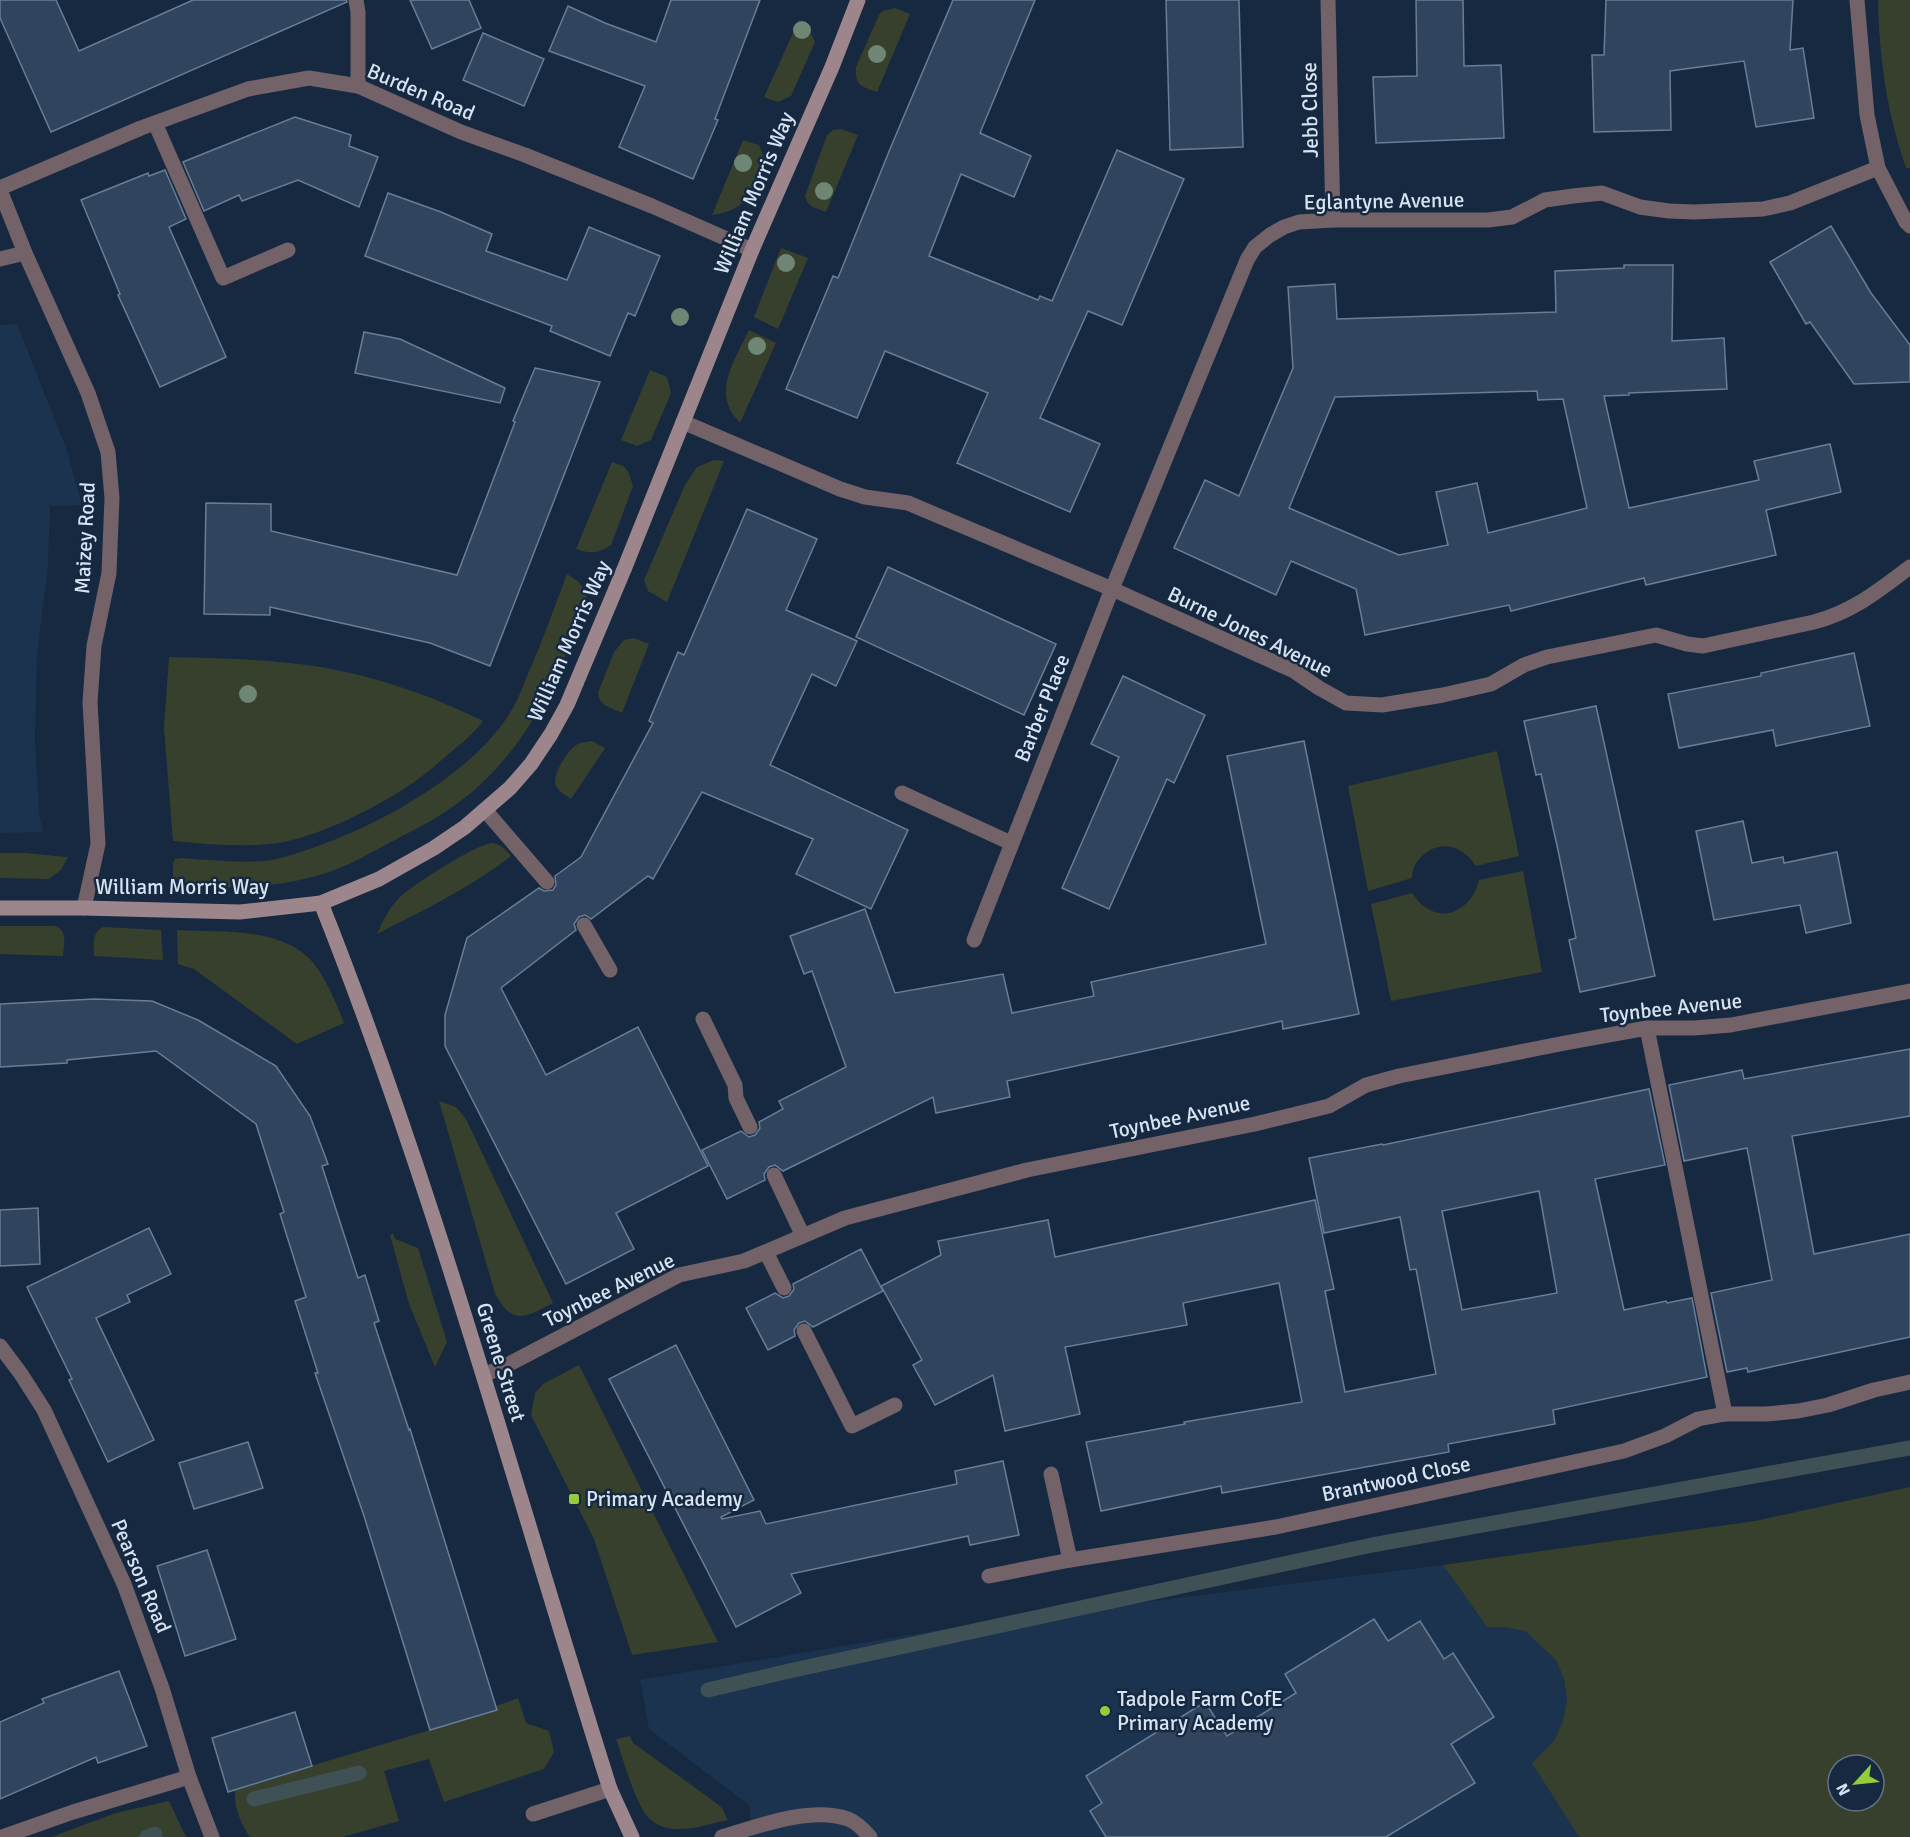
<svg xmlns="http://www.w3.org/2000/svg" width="1910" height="1837" font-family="Signika,sans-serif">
<rect width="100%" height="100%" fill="#162940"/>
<!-- built -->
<g fill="#1b334e">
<path d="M17 324 66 448 82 505 50 506 48 566 37 654 35 740 39 812 43 832 0 833V325Z"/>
<path d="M1443 1565 1487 1627H1504L1525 1631 1556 1660 1564 1679 1567 1700 1563 1721 1554 1741 1533 1763 1579 1837H753L749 1805 649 1729 640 1680 994 1621Z"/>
</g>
<!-- green -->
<g fill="#36402d" fill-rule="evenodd">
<path d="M1878 0H1910V168H1906C1887 114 1879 57 1878 0Z"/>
<path d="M895 8 910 14 877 92C862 87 854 85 856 67L879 15 883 11Z"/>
<path d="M799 20 807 26 815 42 791 96 778 102 764 97Z"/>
<path d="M841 129 858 135 826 212C816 208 807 207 805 196L827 135 833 130Z"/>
<path d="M743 140 759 145 765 161C753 191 749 210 712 215Z"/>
<path d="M781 248 808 258 778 329 754 317Z"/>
<path d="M749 330 776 343 740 423C736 418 731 413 729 407 718 383 739 352 749 330Z"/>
<path d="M650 370 667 377 671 393 651 440 637 446 621 440Z"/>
<path d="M714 460 724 461 667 602 648 591 644 580 685 485 697 467Z"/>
<path d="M612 462 623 466 628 471 633 486 611 545C598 554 591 554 576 549Z"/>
<path d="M567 574 579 582 587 595C562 677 522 761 448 810 431 822 411 831 393 841 370 853 347 867 323 874 274 889 223 889 173 885V863L175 859 181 858C211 860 242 864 272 860 287 857 301 852 315 847 381 824 472 774 510 713 519 699 524 682 531 667 544 637 555 605 567 574Z"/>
<path d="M634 638 649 644 622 713C612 708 599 706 598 693L614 652 624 640Z"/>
<path d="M169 657C217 658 266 659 314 666 373 675 430 695 483 721 474 733 462 743 451 752 438 763 425 775 411 784 378 807 318 837 278 843 243 848 208 844 173 841L164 728Z"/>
<path d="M592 741 605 748 571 799C566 795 559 792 556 786 551 776 568 749 578 744 582 742 587 742 592 741Z"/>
<path d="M1497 751 1519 856 1476 866C1463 846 1440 838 1421 857 1415 863 1412 870 1412 878L1368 891 1348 786Z"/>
<path d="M491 843C501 844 505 849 511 856 470 888 424 910 377 934 383 921 389 908 399 898 412 885 474 846 491 843Z"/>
<path d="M0 853H25L68 857 61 870 49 879 0 878Z"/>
<path d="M1523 871 1542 972 1391 1001 1371 904 1412 893C1416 898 1420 904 1425 907 1449 924 1473 905 1479 880Z"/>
<path d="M0 926H55C68 931 64 944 63 956L0 954Z"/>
<path d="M103 927 161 930 163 960 94 956C94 945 91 933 103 927Z"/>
<path d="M177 930C223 933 288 925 318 969 329 986 337 1005 344 1023L297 1044 194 969 178 964Z"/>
<path d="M439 1101 456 1107 466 1119 553 1303C526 1317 512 1327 495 1293Z"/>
<path d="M393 1233 395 1239 418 1248 447 1342 435 1367 409 1304 390 1235Z"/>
<path d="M579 1365 718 1642 632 1655 594 1539 531 1415 535 1393 543 1384Z"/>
<path d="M1910 1487V1837H1579L1532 1763 1554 1741 1563 1721 1567 1700 1564 1679 1556 1660 1525 1631 1504 1627H1487L1443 1565 1755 1521ZM1838 1765H1874V1801H1838Z"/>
<path d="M518 1698 526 1723 549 1731 554 1752 544 1769 444 1802 429 1759 384 1771 399 1821 343 1837H250C241 1825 233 1804 235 1789L496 1710V1706Z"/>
<path d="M630 1736 633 1743 639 1747 712 1800 722 1808 728 1820C711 1823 694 1830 677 1829 668 1829 658 1826 651 1820 636 1808 623 1758 616 1739Z"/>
<path d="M169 1801 186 1837H51L116 1813Z"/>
</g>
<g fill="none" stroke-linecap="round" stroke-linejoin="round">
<!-- stream -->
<g stroke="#405155" stroke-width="15">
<path d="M708 1690 789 1671 1372 1545 1910 1448"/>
<path d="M254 1799 359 1773"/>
<path d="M147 1837 155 1834"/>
</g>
</g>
<!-- building -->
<g fill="#30455d" stroke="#677d98" stroke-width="1.5" fill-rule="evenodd">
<path d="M0 0H56L79 51 193 0H346L347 2 51 132 0 18Z"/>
<path d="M410 0H469L481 28 432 49Z"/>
<path d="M671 0H760L715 119 718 120 693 179 619 147 645 86 549 51 568 6 605 23 656 42Z"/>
<path d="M953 0H1035L980 133 1031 156 1014 197 961 174 929 256 1038 300 1040 296 1052 301 1117 150 1184 179 1122 325 1088 311 1040 418 1100 444 1070 512 957 463 988 393 885 351 857 418 786 389 833 276 838 278 890 149Z"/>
<path d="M1166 0H1239L1243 147 1170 150Z"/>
<path d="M1416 0H1463L1464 66 1501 65 1504 138 1376 143 1373 77 1417 76Z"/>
<path d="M1606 0H1793L1790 50 1803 48 1814 118 1756 127 1744 61 1670 71 1671 130 1594 132 1592 55H1604Z"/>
<path d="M483 33 544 59 524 106 463 80Z"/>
<path d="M295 117 351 135 349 146 378 157 359 207 298 180 242 201 239 195 204 211 183 162Z"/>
<path d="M165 170 186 219 169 227 226 357 160 387 118 295 120 294 81 200 148 173 149 176Z"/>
<path d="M388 193 441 212 492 234 486 251 567 280 589 227 660 256 635 316 628 313 610 356 550 331 552 326 365 256Z"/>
<path d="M1831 226 1871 293 1910 345V382L1854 384 1810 322 1806 324 1770 262Z"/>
<path d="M1624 265H1673L1672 341 1724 338 1727 389 1629 393V395L1604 396 1629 508 1759 480 1754 461 1830 444 1841 492 1766 510 1776 555 1646 585 1644 578 1511 611 1509 605 1365 635 1356 589 1291 561 1276 595 1174 548 1205 480 1239 496 1293 368 1288 287 1335 284 1337 319 1556 312 1555 271 1624 268ZM1537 391 1538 400 1563 399 1587 508 1488 533 1477 483 1436 492 1448 545 1399 555 1289 508 1335 397Z"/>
<path d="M364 332 400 339 505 388 500 403 355 373Z"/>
<path d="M535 368 600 382 490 666 430 643 270 607V615L204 614 206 503 271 504V531L457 575 515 422 513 421Z"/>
<path d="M747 509 817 539 786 610 857 641 836 686 812 674 770 765 908 830 871 909 796 874 813 839 702 792 653 879 648 876 591 919 585 915 579 917 574 924 576 930 501 988 546 1075 638 1027 708 1166 616 1213 634 1249 566 1284 445 1046V1015L467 938 539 888 544 891 553 890 556 885 555 876 581 857 653 723 649 721 678 652 684 655Z"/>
<path d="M888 567 1056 644 1024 715 856 637Z"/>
<path d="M1854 653 1870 726 1776 746 1773 730 1679 748 1668 694 1761 676V673Z"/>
<path d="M1123 676 1205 715 1174 783 1167 779 1109 909 1062 888 1119 757 1091 744Z"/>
<path d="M1596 706 1655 976 1580 992 1569 940 1576 938 1558 850 1541 774 1536 775 1524 721Z"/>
<path d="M1304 741 1359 1014 1283 1029 1282 1021 1007 1081 1010 1097 936 1113 933 1097 783 1171 775 1165 769 1167 764 1174 765 1180 727 1199 702 1150 741 1131 749 1137 755 1135 760 1128 759 1122 783 1109 779 1101 846 1067 812 971 804 974 790 936 865 909 895 993 1003 974 1012 1013 1094 996 1091 982 1266 944 1227 756Z"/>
<path d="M1743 821 1752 863 1783 857 1784 863 1837 852 1851 923 1806 933 1800 905 1714 920 1696 831Z"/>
<path d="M94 999 152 1001 198 1020 276 1066 310 1116 328 1164 322 1166 358 1278 365 1275 379 1321 374 1323 409 1430 410 1429 497 1710 430 1730 364 1516 315 1373H318L295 1301 306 1297 280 1214 284 1212 256 1124 156 1051 67 1060V1063L0 1067V1004Z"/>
<path d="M1910 1049V1116L1792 1136 1814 1254 1910 1234V1337L1748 1372 1747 1368 1727 1372 1711 1293 1772 1280 1747 1148 1684 1161 1669 1085 1742 1070 1744 1079Z"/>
<path d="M1649 1089 1665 1165 1595 1179 1624 1310 1666 1301 1667 1303 1692 1298 1707 1377 1553 1410 1555 1424 1448 1444 1449 1452 1222 1493 1221 1486 1101 1511 1086 1442 1185 1424 1184 1422 1302 1402 1279 1283 1183 1303 1187 1325 1065 1347 1080 1414 1005 1431 993 1375 935 1405 913 1365 922 1360 881 1286 941 1255 938 1241 1048 1220 1055 1257 1315 1200 1334 1289 1325 1291 1345 1392 1436 1374 1416 1269 1410 1270 1400 1217 1324 1233 1309 1158 1382 1144 1383 1145ZM1539 1191 1557 1293 1462 1310 1442 1211Z"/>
<path d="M38 1208 40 1264 0 1266V1210Z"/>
<path d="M149 1228 171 1274 127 1295 130 1302 96 1318 154 1440 108 1462 69 1380 72 1379 27 1287Z"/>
<path d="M861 1249 883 1291 813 1327 805 1321 799 1323 794 1330 795 1336 768 1350 746 1308 775 1293 783 1298 789 1296 794 1289 793 1284Z"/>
<path d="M676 1345 754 1500 721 1517 722 1519 760 1511 766 1524 957 1484 955 1471 1003 1461 1019 1535 970 1545 968 1536 791 1574 801 1593 736 1627 609 1379Z"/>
<path d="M248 1442 263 1488 194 1509 179 1463Z"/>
<path d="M207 1550 236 1639 185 1656 157 1566Z"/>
<path d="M1374 1619 1388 1641 1420 1621 1444 1659 1453 1653 1494 1717 1451 1744 1475 1783 1386 1837H1106L1090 1811 1102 1803 1086 1776 1205 1702 1227 1736 1296 1693 1285 1674Z"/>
<path d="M119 1671 147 1746 98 1763 96 1757 0 1799V1722L44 1703 42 1699Z"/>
<path d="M295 1712 312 1766 228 1792 212 1738Z"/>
</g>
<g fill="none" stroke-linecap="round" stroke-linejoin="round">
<!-- lane -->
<g stroke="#736368" stroke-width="15">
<path d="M356 0 358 12V86"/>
<path d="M155 123 223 278 288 250"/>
<path d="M485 810 547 882"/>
<path d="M584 925 610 970"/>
<path d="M703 1019 735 1085 736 1098 750 1127"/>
<path d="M774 1175 803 1236"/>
<path d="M766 1252 784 1288"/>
<path d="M804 1331 852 1426 895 1405"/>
<path d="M2 1837 73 1812 189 1777"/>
<path d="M722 1837C758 1826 811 1806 848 1819 856 1822 864 1830 870 1837"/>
</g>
<!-- street -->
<g stroke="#736368" stroke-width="15">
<path d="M1328 0 1333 220"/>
<path d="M1857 0 1867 115 1878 168 1906 222 1910 226"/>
<path d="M0 188 141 128 248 89 309 78 358 86 461 132 525 155 652 206 752 250"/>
<path d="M0 190 25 253 88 393 108 452 112 498 109 573 94 646 90 702 98 844 84 908"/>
<path d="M0 259 25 253"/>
<path d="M683 422 840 489 865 497 908 503 1112 589 1294 671 1319 688 1346 703 1382 705 1443 695 1491 684 1524 665 1547 657 1656 635 1687 644 1703 646 1814 622C1853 612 1879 590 1910 567"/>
<path d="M902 793 1011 843"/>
<path d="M974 940 1112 589 1247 260 1255 247 1270 235 1284 227 1299 222 1333 220H1488L1512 217 1545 200 1573 196 1602 193 1640 207 1669 211 1694 212 1763 209 1790 203 1878 168"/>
<path d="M1647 1028 1725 1414"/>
<path d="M0 1346 21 1374 44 1410 124 1584 162 1688 189 1777 212 1837"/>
<path d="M484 1375 511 1363 679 1275 744 1261 845 1218 1027 1170 1255 1124 1329 1106 1366 1085 1399 1076 1565 1043 1647 1028H1694L1731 1025 1910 991"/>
<path d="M1051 1474 1070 1560"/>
<path d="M989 1576 1070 1560 1276 1527 1624 1451 1665 1436 1698 1419 1725 1414H1766L1798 1411 1828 1405 1874 1390 1910 1382"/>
<path d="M533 1814 610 1789"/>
</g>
<!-- secondary -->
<g stroke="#9d858c" stroke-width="15">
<path d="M321 903C436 1192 516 1493 610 1789L632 1837"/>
<path d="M0 908H84L240 912 321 903 379 879 434 848 465 827 510 788 531 764 551 734 567 705 625 567 752 250 832 67 858 0"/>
</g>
</g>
<!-- trees -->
<g fill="#6f8674">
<circle cx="802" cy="30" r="9"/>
<circle cx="877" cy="54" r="9"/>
<circle cx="743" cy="163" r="9"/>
<circle cx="824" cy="191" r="9"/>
<circle cx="786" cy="263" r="9"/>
<circle cx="680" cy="317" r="9"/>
<circle cx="757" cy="346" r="9"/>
<circle cx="248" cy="694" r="9"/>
</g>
<!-- markers -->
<g fill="#94cc3c" stroke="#162940" stroke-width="2">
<rect x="568" y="1493" width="12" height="12" rx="3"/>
<circle cx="1105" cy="1711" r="6"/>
</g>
<g text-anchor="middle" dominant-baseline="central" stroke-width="5" stroke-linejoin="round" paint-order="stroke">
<!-- street labels -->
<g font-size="21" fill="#d7e3f2" stroke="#162940">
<text transform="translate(421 92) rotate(23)">Burden Road</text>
<text transform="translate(1310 110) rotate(-91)">Jebb Close</text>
<text transform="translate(754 193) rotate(-67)">William Morris Way</text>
<text transform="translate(1384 201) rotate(-1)">Eglantyne Avenue</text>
<text transform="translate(85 538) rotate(-87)">Maizey Road</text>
<text transform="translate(1250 632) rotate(26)">Burne Jones Avenue</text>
<text transform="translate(569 641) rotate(-66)">William Morris Way</text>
<text transform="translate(1042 708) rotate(-68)">Barber Place</text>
<text x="182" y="887">William Morris Way</text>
<text transform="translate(1671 1008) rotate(-6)">Toynbee Avenue</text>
<text transform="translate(1180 1117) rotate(-12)">Toynbee Avenue</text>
<text transform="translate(609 1290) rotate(-26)">Toynbee Avenue</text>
<text transform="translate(501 1362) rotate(73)">Greene Street</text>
<text transform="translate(1396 1479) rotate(-12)">Brantwood Close</text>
<text transform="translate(141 1576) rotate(67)">Pearson Road</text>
</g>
<!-- poi labels -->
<g font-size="21" fill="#d7e3f2" stroke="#162940" text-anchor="start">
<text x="586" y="1499">Primary Academy</text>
<text x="1117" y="1699">Tadpole Farm CofE<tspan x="1117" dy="24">Primary Academy</tspan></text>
</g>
</g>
<!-- north arrow -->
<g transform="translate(1856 1783) rotate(243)"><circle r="28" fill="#162940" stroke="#637387" stroke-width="1.5"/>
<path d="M0-4.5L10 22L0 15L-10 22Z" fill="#94cc3c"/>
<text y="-9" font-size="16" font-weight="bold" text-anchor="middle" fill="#d7e3f2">N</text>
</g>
</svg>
